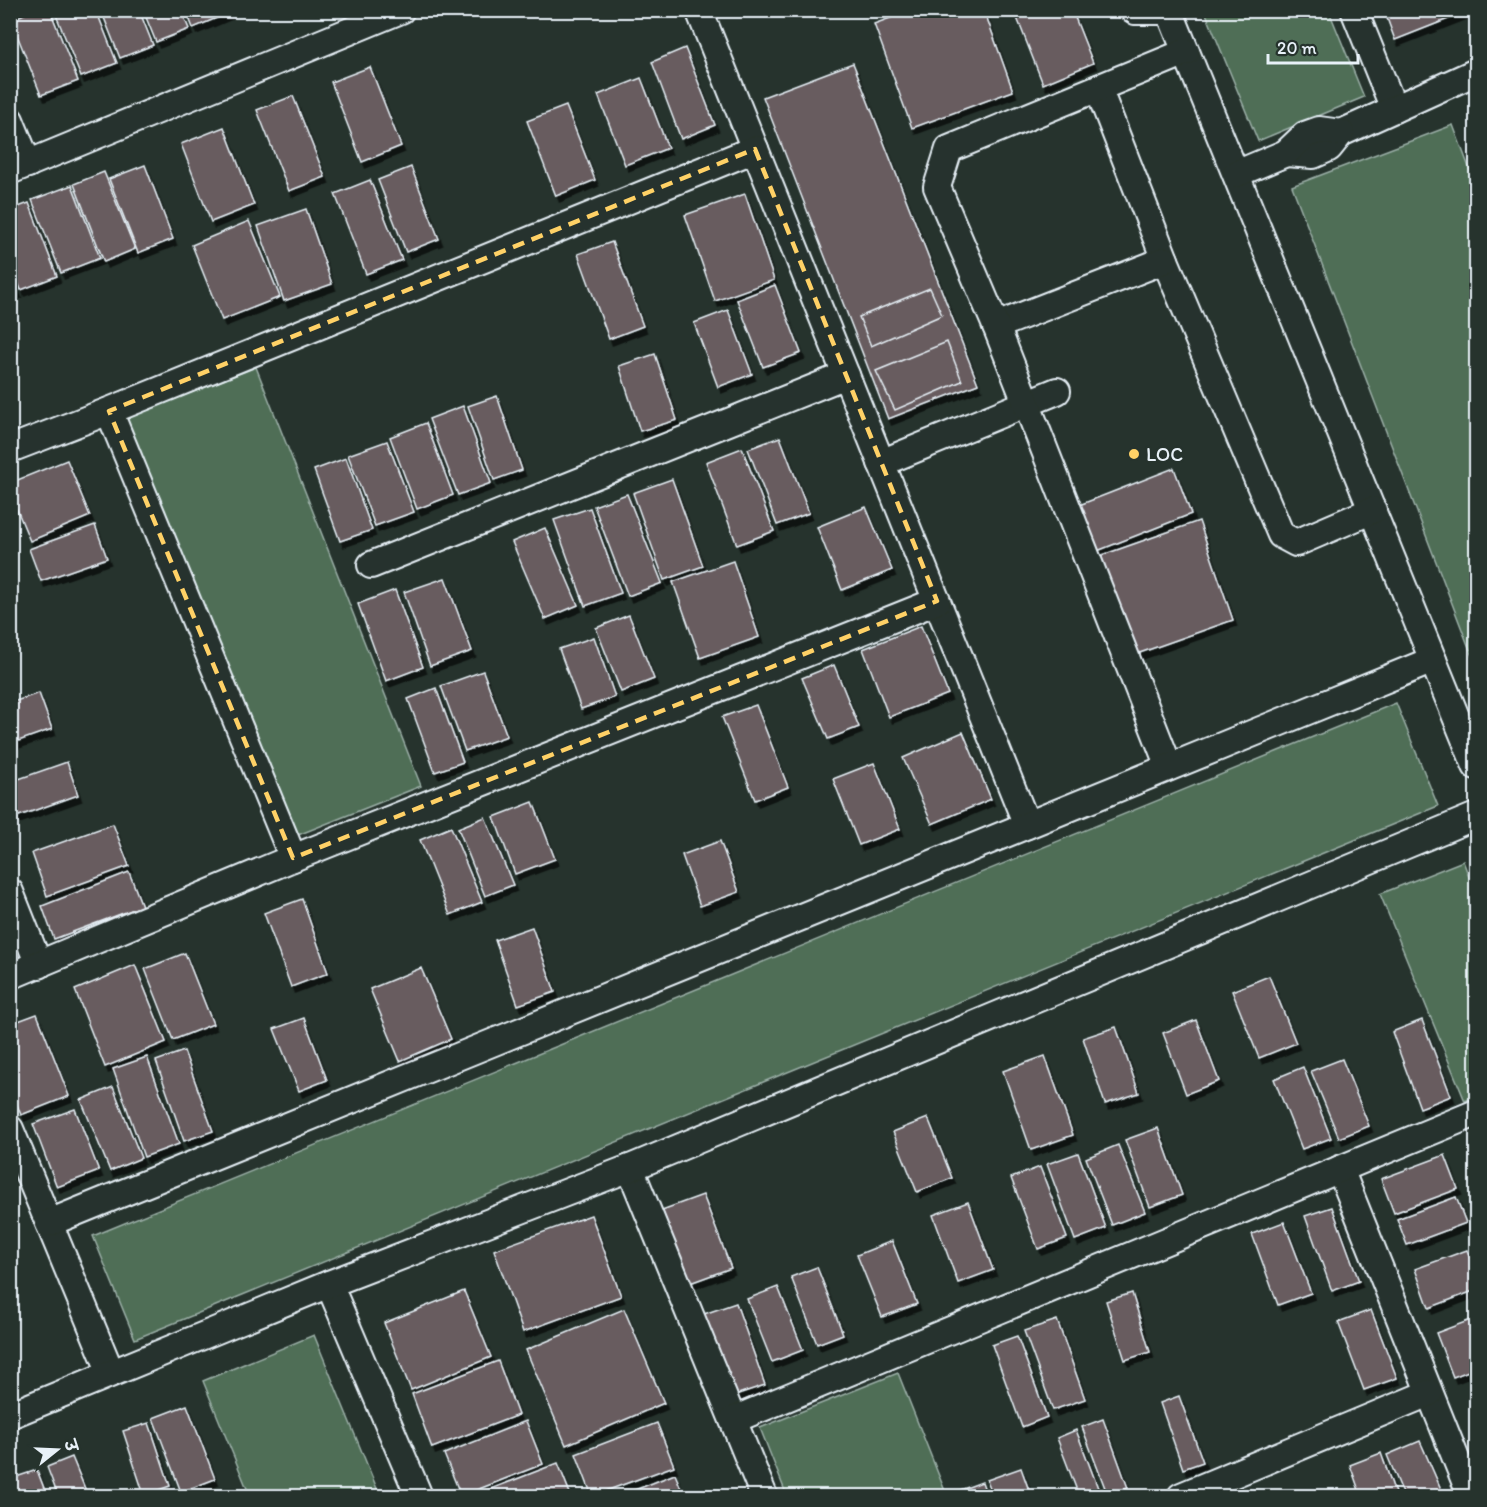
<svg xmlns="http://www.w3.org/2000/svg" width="1487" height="1507" font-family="Itim,'Playpen Sans Deva',sans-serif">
<defs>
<filter id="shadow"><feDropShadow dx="3.5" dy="6" stdDeviation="0" flood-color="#0009"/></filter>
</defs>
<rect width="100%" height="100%" fill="#26332d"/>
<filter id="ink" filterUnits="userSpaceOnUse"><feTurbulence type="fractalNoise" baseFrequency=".0167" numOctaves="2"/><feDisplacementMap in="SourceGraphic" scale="12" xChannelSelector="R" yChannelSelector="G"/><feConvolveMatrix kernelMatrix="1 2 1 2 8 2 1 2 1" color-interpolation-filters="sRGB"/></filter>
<g filter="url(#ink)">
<!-- green -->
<g fill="#4f6e57" stroke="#9cb0a8" stroke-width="1.5">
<path d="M1205 11H1329L1364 97 1258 141Z"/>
<path d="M1453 125 1476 186V666L1292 186Z"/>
<path d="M256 367 421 786 283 841 117 422Z"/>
<path d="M1396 703 1438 806 135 1339 93 1236Z"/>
<path d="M1463 861 1476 895V1096L1465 1101 1380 894Z"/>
<path d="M314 1335 380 1496H250L203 1381Z"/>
<path d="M898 1373 947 1496H787L760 1428Z"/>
</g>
<!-- building -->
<g fill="#675c5e" stroke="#e8f1f8" stroke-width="1.5" filter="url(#shadow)">
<path d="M33 10H50L78 81 41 95 11 20Z"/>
<path d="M54 10H96L117 63 81 77Z"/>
<path d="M101 10H139L153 45 120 58Z"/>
<path d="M143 10H181L189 29 156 42Z"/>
<path d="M186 10H231V12L193 28Z"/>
<path d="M912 10H984L1013 91 912 128 874 24Z"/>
<path d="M1014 10H1072L1093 63 1043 84Z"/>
<path d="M1384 10H1471L1395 40Z"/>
<path d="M685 48 715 125 681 139 652 62Z"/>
<path d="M853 63 978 384 888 419 763 97Z"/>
<path d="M370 67 401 146 362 162 331 82Z"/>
<path d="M641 78 668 148 625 165 598 95Z"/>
<path d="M293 96 325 177 289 191 257 110Z"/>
<path d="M566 106 595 180 556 196 527 121Z"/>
<path d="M224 127 254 205 211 222 181 144Z"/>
<path d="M145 165 173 239 138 253 109 179Z"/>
<path d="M411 167 439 239 406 252 378 180Z"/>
<path d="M104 172 135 249 104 262 74 184Z"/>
<path d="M370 180 402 260 366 274 335 194Z"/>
<path d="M72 185 100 258 61 273 32 200Z"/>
<path d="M745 194 774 280 715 301 685 215Z"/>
<path d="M29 203 57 276 21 290 10 262V210Z"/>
<path d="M306 209 332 284 284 301 258 226Z"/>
<path d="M249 221 280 297 222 320 192 245Z"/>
<path d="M612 242 643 326 609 339 578 254Z"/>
<path d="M10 274 18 292 10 294Z"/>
<path d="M775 285 801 353 763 367 737 300Z"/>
<path d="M930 288 942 315 871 346 859 317Z"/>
<path d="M728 310 752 374 718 387 694 323Z"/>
<path d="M947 342 962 381 895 410 876 371Z"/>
<path d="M655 354 677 420 640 431 619 366Z"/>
<path d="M497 396 522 470 494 480 468 406Z"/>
<path d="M463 406 491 483 458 495 429 419Z"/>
<path d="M426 423 453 495 417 509 390 437Z"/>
<path d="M780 437 809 513 777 525 748 449Z"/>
<path d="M387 441 414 512 375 526 348 455Z"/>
<path d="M742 448 774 531 737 545 706 462Z"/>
<path d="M346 458 372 530 340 541 314 470Z"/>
<path d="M67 460 90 516 30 541 10 493V483Z"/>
<path d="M1174 468 1191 514 1087 555 1069 509Z"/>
<path d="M672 479 703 566 664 580 633 493Z"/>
<path d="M627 494 662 583 628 596 594 506Z"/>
<path d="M866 507 892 570 842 590 817 527Z"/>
<path d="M590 508 621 593 585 606 554 520Z"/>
<path d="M1199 521 1233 620 1131 656 1097 557Z"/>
<path d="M95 525 107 558 41 581 29 549Z"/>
<path d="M545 528 578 605 545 619 512 542Z"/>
<path d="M733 561 759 637 700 658 673 582Z"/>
<path d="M445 578 472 651 430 666 404 592Z"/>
<path d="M395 590 423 667 386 681 358 604Z"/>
<path d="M629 615 654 679 621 692 596 628Z"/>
<path d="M921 626 948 694 889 717 863 649Z"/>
<path d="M594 637 615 697 581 709 559 649Z"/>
<path d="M834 665 859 727 828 739 802 678Z"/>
<path d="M483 671 507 736 465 751 441 686Z"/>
<path d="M436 688 463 762 435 772 408 699Z"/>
<path d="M39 693 52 729 10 744V703Z"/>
<path d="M756 705 788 787 755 800 722 717Z"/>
<path d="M963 732 991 799 932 824 903 758Z"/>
<path d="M67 762 78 795 16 817 10 802V782Z"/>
<path d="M874 763 900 829 859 845 833 779Z"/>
<path d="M533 802 555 859 515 874 494 817Z"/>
<path d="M485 817 513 885 485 896 458 828Z"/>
<path d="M113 824 129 866 47 896 32 853Z"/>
<path d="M451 827 482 902 450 915 420 840Z"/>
<path d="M720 841 739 892 700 906 682 855Z"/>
<path d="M129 872 142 906 54 939 42 906Z"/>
<path d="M302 899 328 973 291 987 264 913Z"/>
<path d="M532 927 555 992 518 1005 495 940Z"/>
<path d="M185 953 213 1024 173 1040 145 969Z"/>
<path d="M135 965 166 1042 105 1067 75 990Z"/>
<path d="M421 968 451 1039 400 1061 370 989Z"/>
<path d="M1269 976 1296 1043 1259 1058 1232 991Z"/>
<path d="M37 1014 69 1096 21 1115 10 1087V1024Z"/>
<path d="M304 1018 327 1080 299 1091 274 1029Z"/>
<path d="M1196 1020 1219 1081 1186 1094 1163 1033Z"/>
<path d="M1422 1020 1451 1096 1420 1108 1392 1032Z"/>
<path d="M1116 1027 1139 1093 1105 1104 1083 1038Z"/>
<path d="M184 1051 213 1131 184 1141 156 1061Z"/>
<path d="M1045 1056 1073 1135 1031 1150 1003 1071Z"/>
<path d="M147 1057 179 1144 144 1157 113 1069Z"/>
<path d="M1342 1059 1369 1126 1339 1138 1311 1071Z"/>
<path d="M1303 1067 1331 1138 1302 1149 1274 1079Z"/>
<path d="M113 1087 141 1158 110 1171 81 1100Z"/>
<path d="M75 1109 99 1171 57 1187 33 1124Z"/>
<path d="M928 1118 952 1178 917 1192 893 1132Z"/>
<path d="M1158 1128 1182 1195 1150 1207 1125 1140Z"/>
<path d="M1118 1145 1145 1212 1112 1225 1086 1158Z"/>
<path d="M1078 1153 1106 1228 1075 1240 1047 1164Z"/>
<path d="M1445 1155 1458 1189 1394 1213 1381 1179Z"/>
<path d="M1040 1167 1067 1238 1038 1249 1011 1178Z"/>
<path d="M703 1195 731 1268 690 1283 662 1210Z"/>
<path d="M1456 1197 1466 1223 1407 1245 1397 1219Z"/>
<path d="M968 1202 993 1270 958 1283 933 1215Z"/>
<path d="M1332 1207 1359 1281 1332 1291 1305 1216Z"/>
<path d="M591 1215 621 1296 523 1332 494 1250Z"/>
<path d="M1284 1222 1311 1293 1278 1305 1252 1234Z"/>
<path d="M892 1241 917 1304 882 1317 857 1255Z"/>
<path d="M1467 1250 1476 1274V1290L1429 1308 1415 1269Z"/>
<path d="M817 1267 843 1334 817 1344 791 1277Z"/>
<path d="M778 1287 803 1350 772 1362 747 1299Z"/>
<path d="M464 1291 491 1357 411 1390 384 1323Z"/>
<path d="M1132 1293 1150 1352 1125 1360 1106 1301Z"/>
<path d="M736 1303 765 1385 732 1396 704 1314Z"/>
<path d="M624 1309 664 1403 566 1445 526 1350Z"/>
<path d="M1371 1310 1397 1378 1364 1390 1338 1322Z"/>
<path d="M1476 1318V1368L1453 1377 1436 1333Z"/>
<path d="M1057 1320 1085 1399 1053 1410 1024 1331Z"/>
<path d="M1017 1336 1047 1417 1022 1427 992 1345Z"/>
<path d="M498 1361 518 1415 432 1448 412 1394Z"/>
<path d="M1179 1396 1203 1462 1183 1469 1160 1403Z"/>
<path d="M187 1405 215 1479 181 1492 153 1418Z"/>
<path d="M1103 1419 1128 1488 1108 1496 1082 1427Z"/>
<path d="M526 1421 543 1464 461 1496 444 1454Z"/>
<path d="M149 1423 170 1486 144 1495 123 1431Z"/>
<path d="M657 1423 674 1466 592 1496 576 1454Z"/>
<path d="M1076 1430 1101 1496H1079L1057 1438Z"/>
<path d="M1420 1441 1444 1496H1404L1387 1455Z"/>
<path d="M1381 1453 1396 1496H1361L1350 1465Z"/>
<path d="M72 1457 88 1496H58L47 1467Z"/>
<path d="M558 1463 571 1496H473Z"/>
<path d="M1021 1468 1031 1496H993L987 1480Z"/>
<path d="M37 1470 47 1496H11L10 1479Z"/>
<path d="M675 1474 684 1496H620Z"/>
<path d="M982 1482 987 1496H957L955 1492Z"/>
</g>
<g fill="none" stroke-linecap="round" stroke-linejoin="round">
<!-- lane casing -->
<g stroke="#e8f1f8" stroke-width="18">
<path id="lane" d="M1123 10 1134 17H1171"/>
</g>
<!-- street casing -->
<g stroke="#e8f1f8" stroke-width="30">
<g id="street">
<path d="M699 10 1027 825"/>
<path d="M1169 10 1476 766"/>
<path d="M1354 10 1394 109"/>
<path d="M1098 88 1165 260 1281 535 1296 543 1373 510"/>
<path d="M10 120 28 164"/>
<path d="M1286 153 1313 155 1329 148 1341 133 1476 72"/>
<path d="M10 171 401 10"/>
<path d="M1236 174 1286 153 1305 135 1319 130 1341 133"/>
<path d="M996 326 1165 260"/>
<path d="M109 411 293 858"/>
<path d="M10 449 109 411 755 149"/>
<path d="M881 463 1057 391"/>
<path d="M371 565 846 375"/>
<path d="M1169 767 996 326 937 187 949 149 1186 52"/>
<path d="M10 892 39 965"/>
<path d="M10 976 293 858 937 601"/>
<path d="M10 1129 111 1373"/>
<path d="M630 1168 764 1496"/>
<path d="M1340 1169 1471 1496"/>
<path d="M49 1223 1433 660"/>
<path d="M329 1284 419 1496"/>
<path d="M10 1415 329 1284 630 1168 1476 816"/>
<path d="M733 1420 1476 1113"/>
<path d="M1181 1496 1429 1393"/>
</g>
</g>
<!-- lane -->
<use href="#lane" stroke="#26332d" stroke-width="14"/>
<!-- street -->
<use href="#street" stroke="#26332d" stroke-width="26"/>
</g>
</g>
<!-- marked area -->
<path fill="none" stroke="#ffd166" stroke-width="4.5" stroke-dasharray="12 8" stroke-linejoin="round" d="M755 149 937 601 293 858 109 411Z"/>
<!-- markers -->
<circle fill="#ffd166" stroke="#26332d" stroke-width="2" cx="1134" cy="454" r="6"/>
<g text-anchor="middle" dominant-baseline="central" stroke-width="4.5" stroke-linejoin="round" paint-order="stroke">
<!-- poi labels -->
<g font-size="20" fill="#e8f1f8" stroke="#26332d" text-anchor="start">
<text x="1146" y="454">LOC</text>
</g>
</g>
<!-- margin -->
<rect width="1487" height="1507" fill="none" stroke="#26332d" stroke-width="36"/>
<rect x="18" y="18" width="1451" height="1471" fill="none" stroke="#e8f1f8" stroke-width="2" filter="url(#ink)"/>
<!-- north arrow -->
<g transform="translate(57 1450) rotate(72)" stroke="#26332d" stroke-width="4.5" paint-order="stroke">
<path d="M0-4.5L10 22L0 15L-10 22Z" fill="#e8f1f8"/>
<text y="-9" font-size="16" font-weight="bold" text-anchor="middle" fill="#e8f1f8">उ</text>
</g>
<!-- scale -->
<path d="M1268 54v9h90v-9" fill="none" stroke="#e8f1f8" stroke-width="3"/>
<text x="1277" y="54" font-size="18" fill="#e8f1f8" stroke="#26332d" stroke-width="4.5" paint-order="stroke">20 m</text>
</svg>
